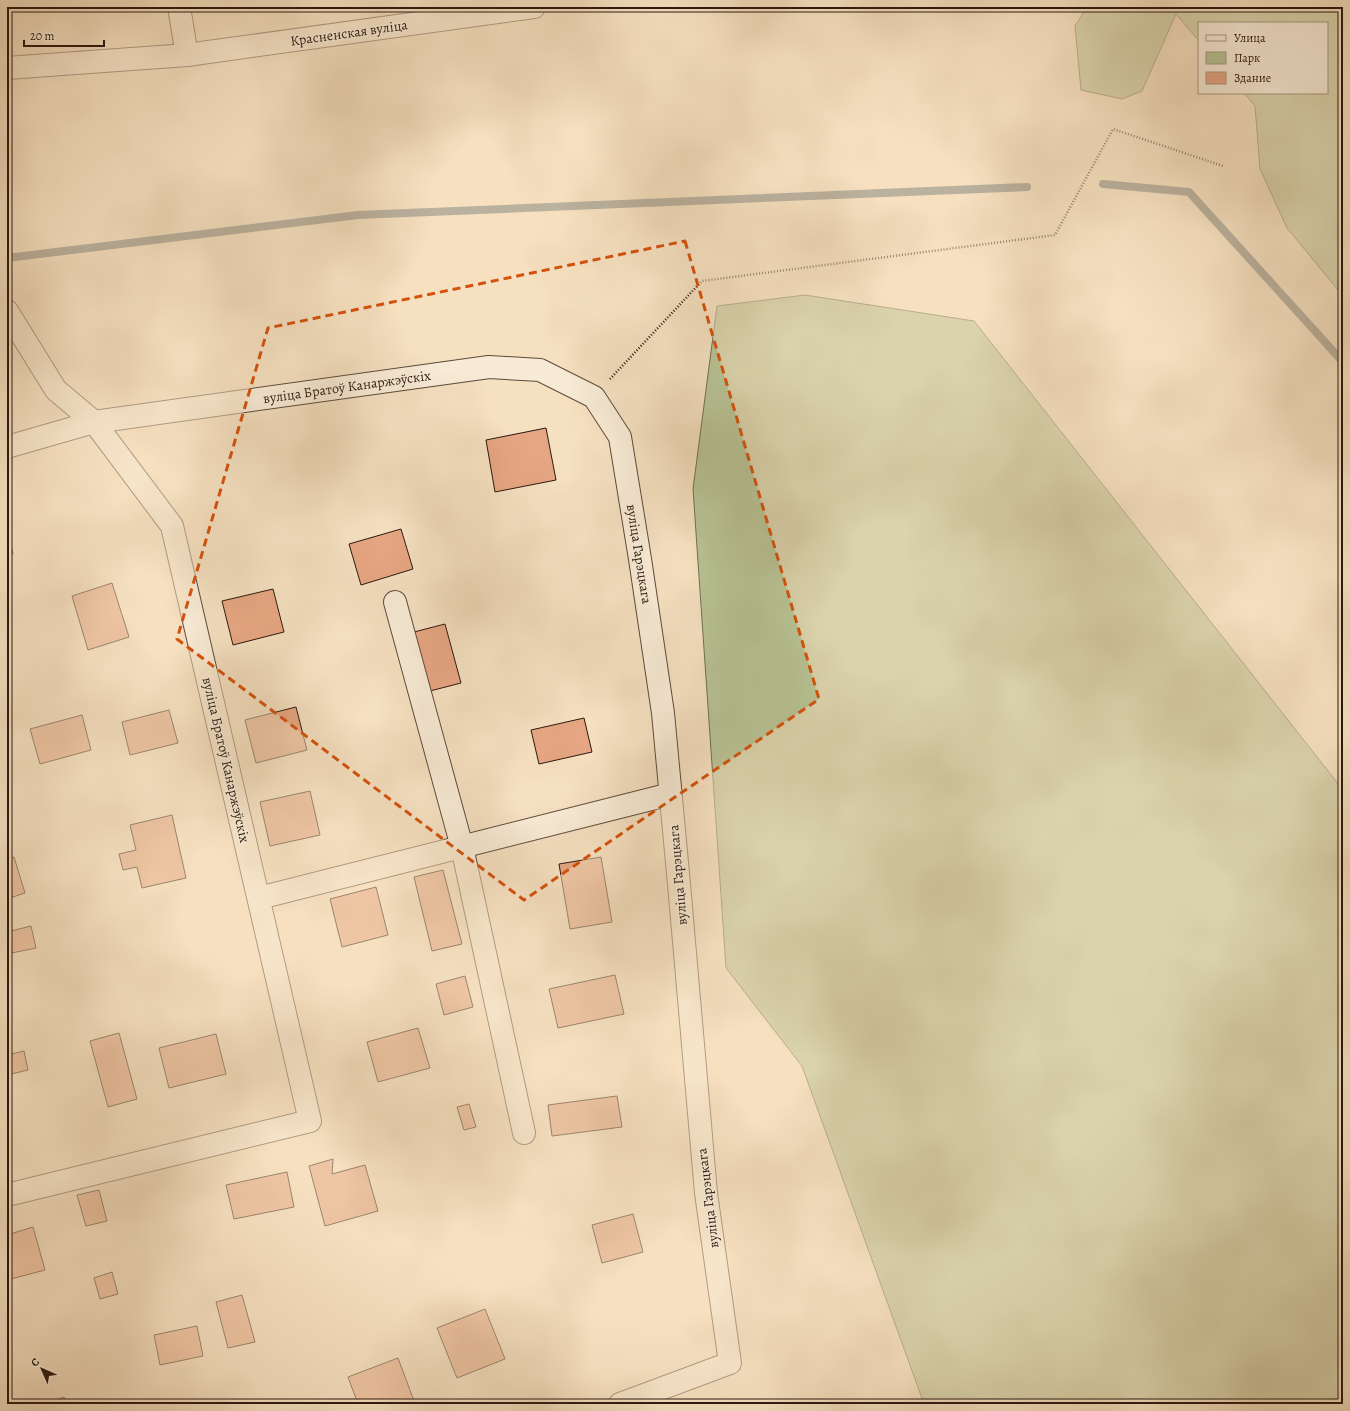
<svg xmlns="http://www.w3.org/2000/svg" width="1350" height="1411" font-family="Alegreya,serif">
<rect width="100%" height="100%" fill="#f5e0c0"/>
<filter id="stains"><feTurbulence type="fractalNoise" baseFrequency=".005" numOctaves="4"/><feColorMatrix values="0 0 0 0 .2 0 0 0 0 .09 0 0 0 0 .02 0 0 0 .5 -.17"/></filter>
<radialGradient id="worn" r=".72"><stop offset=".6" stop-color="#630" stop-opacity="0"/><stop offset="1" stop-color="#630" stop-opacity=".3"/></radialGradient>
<!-- green -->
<g fill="#b8c395" stroke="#726e52">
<path d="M1087 7H1343V296L1287 228 1260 169 1255 106 1244 93H1327V23H1199V41L1176 14 1142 91 1122 99 1081 90 1075 26Z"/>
<path d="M805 295 974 321 1343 790V1404H924L802 1066 726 968 693 489 717 306Z"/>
</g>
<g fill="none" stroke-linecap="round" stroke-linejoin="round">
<!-- stream -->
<g stroke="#727977" stroke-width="8">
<path d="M1103 184 1189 192 1343 362"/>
<path d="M7 258 358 215 1027 187"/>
</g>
</g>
<!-- building -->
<g fill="#e7a683" stroke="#2b180f">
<path d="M546 428 556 480 495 492 486 440Z"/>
<path d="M7 528 13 554 7 556Z"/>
<path d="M401 529 413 569 361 585 349 544Z"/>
<path d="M112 583 129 637 88 650 72 596Z"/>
<path d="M273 589 284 632 233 645 222 601Z"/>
<path d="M445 624 461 683 430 691 414 632Z"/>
<path d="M296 707 307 750 256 763 245 720Z"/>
<path d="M169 710 178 743 130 755 122 722Z"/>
<path d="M82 715 91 750 40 764 30 729Z"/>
<path d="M584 718 592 752 539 764 531 730Z"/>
<path d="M310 791 320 835 270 846 260 802Z"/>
<path d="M172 815 186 878 142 888 137 867 123 870 119 854 136 850 130 825Z"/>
<path d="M14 857 25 893 7 899V859Z"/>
<path d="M601 857 612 922 570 929 559 864Z"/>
<path d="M443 870 462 944 432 951 414 877Z"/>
<path d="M376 887 388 935 342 947 330 899Z"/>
<path d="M31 926 36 948 7 954V932Z"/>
<path d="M615 975 624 1014 558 1028 549 989Z"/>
<path d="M465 976 473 1007 444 1015 436 984Z"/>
<path d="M418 1028 430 1068 378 1082 367 1042Z"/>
<path d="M119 1033 137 1099 108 1107 90 1041Z"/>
<path d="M216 1034 226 1074 169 1088 159 1048Z"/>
<path d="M24 1051 28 1070 7 1075V1055Z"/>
<path d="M617 1096 622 1127 552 1136 548 1105Z"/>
<path d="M469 1104 476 1127 464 1130 457 1107Z"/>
<path d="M333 1159 332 1174 365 1165 378 1211 325 1226 309 1166Z"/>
<path d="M287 1172 294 1207 234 1219 226 1185Z"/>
<path d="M99 1190 107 1221 86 1226 77 1195Z"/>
<path d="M633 1214 643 1252 602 1263 592 1225Z"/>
<path d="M33 1227 45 1270 7 1280V1235Z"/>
<path d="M112 1272 118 1294 100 1299 94 1278Z"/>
<path d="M242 1295 255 1342 228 1348 216 1302Z"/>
<path d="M485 1309 505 1359 457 1378 437 1328Z"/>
<path d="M197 1326 203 1356 160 1365 154 1335Z"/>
<path d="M398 1358 414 1401 407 1404H358L348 1377Z"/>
<path d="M64 1397 66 1404H44Z"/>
</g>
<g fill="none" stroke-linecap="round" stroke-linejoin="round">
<!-- minor casing -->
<g stroke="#5e4a3b" stroke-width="24">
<g id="minor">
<path d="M179 7 187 55"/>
<path d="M7 68 187 55 534 7"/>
<path d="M7 311 56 390 94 422 172 526 310 1121 7 1195"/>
<path d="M7 447 94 422 489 367 540 370 594 397 620 437 640 559 663 713 678 873 706 1193 730 1363 620 1404"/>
<path d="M395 602 462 847 524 1133"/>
<path d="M259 898 671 794"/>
</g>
</g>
<!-- path -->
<path stroke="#2b180f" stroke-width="2.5" stroke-dasharray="1 2" stroke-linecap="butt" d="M610 379 702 281 1055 235 1113 129 1223 166"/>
<!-- minor -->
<use href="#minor" stroke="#f8ebd6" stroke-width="22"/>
</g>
<!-- marked area -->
<path d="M0 0H1350V1411H0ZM685 241 819 699 524 900 177 639 268 328Z" fill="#f5e0c0" fill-opacity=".55" fill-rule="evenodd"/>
<path fill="none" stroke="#d5520c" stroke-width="3" stroke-dasharray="8 5" stroke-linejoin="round" d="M685 241 819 699 524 900 177 639 268 328Z"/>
<g text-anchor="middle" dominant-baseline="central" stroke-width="3" stroke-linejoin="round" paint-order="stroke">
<!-- street labels -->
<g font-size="14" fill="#2b180f" stroke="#f8ebd6">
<text transform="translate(349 33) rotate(-8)">Красненская вуліца</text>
<text transform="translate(347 387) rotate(-8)">вуліца Братоў Канаржэўскіх</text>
<text transform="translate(639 554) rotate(81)">вуліца Гарэцкага</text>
<text transform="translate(226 760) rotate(77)">вуліца Братоў Канаржэўскіх</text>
<text transform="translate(678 875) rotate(-95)">вуліца Гарэцкага</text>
<text transform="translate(708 1198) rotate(-97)">вуліца Гарэцкага</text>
</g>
</g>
<!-- margin -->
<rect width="1350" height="1411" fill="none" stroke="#f5e0c0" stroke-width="24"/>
<rect x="8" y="8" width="1334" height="1395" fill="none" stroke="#2b180f" stroke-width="2"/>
<rect x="12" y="12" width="1326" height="1387" fill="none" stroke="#2b180f"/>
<!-- legend -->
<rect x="1198" y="22" width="130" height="72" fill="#f8ebd6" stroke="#a69786"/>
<rect x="1206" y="35" width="20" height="6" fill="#f8ebd6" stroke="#a69786"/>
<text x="1234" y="42" font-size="12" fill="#2b180f">Улица</text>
<rect x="1206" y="52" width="20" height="12" fill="#b8c395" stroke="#a69786"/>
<text x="1234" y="62" font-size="12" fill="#2b180f">Парк</text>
<rect x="1206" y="72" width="20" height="12" fill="#e7a683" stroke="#a69786"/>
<text x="1234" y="82" font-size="12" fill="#2b180f">Здание</text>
<!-- north arrow -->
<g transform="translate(42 1369) rotate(315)" stroke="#f8ebd6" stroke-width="3" paint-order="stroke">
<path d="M0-3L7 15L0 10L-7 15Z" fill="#2b180f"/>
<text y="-6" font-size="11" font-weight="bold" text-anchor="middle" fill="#2b180f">С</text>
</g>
<!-- scale -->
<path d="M24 40v6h80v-6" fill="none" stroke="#2b180f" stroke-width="2"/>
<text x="30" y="40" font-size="12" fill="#2b180f" stroke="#f8ebd6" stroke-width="3" paint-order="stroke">20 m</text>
<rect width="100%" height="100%" filter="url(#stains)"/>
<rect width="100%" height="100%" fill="url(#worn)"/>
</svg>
